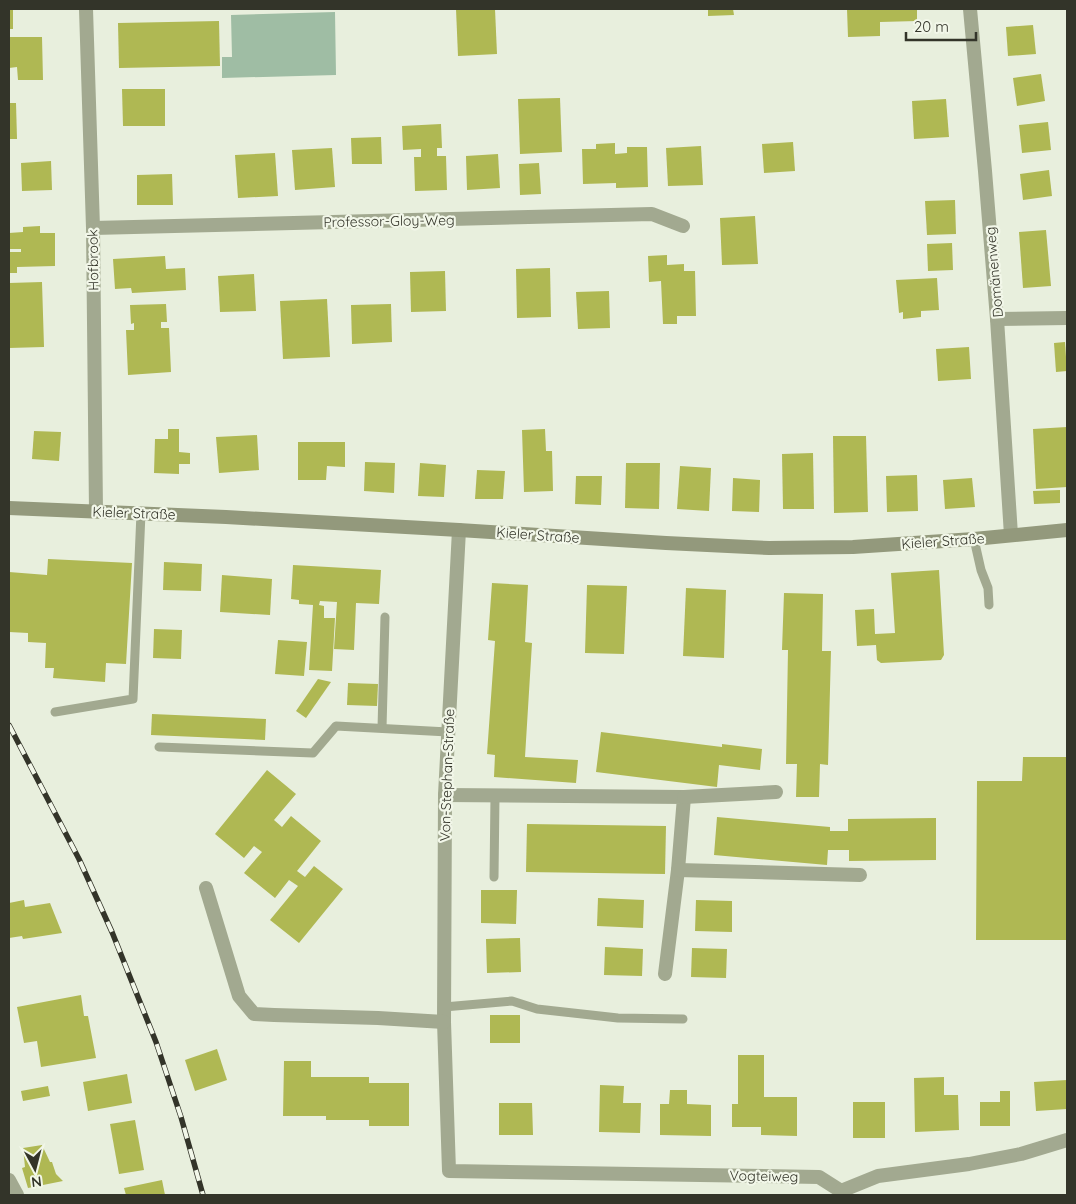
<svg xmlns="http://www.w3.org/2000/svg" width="1076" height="1204" font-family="Quicksand,sans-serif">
<rect width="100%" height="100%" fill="#e8efdd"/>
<!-- green -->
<path fill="#9fbda4" d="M335 12 336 75 222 78V57H232L231 15Z"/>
<!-- building -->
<g fill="#afb853">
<rect x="9" y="9" width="4" height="20"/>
<path d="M456 9H495L497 54 458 56Z"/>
<path d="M708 9H733L734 15 708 16Z"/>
<path d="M847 9H917V21L880 22V36L848 37Z"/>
<path d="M219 21 220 66 119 68 118 23Z"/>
<path d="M1033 25 1036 54 1008 56 1006 27Z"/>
<path d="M9 37H42L43 80H18L17 67 9 68Z"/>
<path d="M1041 74 1045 101 1017 106 1013 78Z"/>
<path d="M122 89H165V126H123Z"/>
<path d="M560 98 562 152 520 154 518 99Z"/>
<path d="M946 99 949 137 914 139 912 101Z"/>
<path d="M9 103H16L17 139H9Z"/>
<path d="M1048 122 1051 150 1022 153 1019 125Z"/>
<path d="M441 124 442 148H437V156H446L447 190 415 191 414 157H421V149L403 150 402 126Z"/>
<path d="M381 137 382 164H352L351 138Z"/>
<path d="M793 142 795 171 764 173 762 144Z"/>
<path d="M615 143V154L627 153V147H647L648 187 616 188V183L583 184 582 149H596V144Z"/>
<path d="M701 146 703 185 668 186 666 148Z"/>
<path d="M332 148 335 187 295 190 292 150Z"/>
<path d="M275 153 278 196 238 198 235 155Z"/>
<path d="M498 154 500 188 467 190 466 156Z"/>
<path d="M51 161 52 190 22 191 21 163Z"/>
<path d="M539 163 541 194 520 195 519 164Z"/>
<path d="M1049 170 1052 196 1023 200 1020 174Z"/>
<path d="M172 174 173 205H137V175Z"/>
<path d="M955 200 956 234 927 235 925 201Z"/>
<path d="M755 216 758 264 722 265 720 218Z"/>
<path d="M40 226V233H55V266L17 267V273H9V252H21V249H9V233L23 232V227Z"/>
<path d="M1046 230 1051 286 1023 288 1019 232Z"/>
<path d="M952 243 953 270 928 271 927 244Z"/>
<path d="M667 255V265L684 264V271H695L696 316H677V324H663L661 281 649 282 648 256Z"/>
<path d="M165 256 166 269 185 268 186 290 132 293 131 288 115 289 113 259Z"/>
<path d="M550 268 551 317 517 318 516 269Z"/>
<path d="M445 271 446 311 411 312 410 272Z"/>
<path d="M254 274 256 311 220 312 218 276Z"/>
<path d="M937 278 939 310 921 311V317L903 319V312L899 313 896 280Z"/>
<path d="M42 282 44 347 9 348V283Z"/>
<path d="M609 291 610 328 578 329 576 292Z"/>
<path d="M327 299 330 357 283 359 280 301Z"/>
<path d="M166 304 167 322H161V328H169L171 372 128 375 126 330H134V323L131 324 130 305Z"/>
<path d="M391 304 392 342 352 344 351 305Z"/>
<path d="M1065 342 1067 371 1056 372 1054 343Z"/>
<path d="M969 347 971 379 938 381 936 349Z"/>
<path d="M1067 427V487L1036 489 1033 429Z"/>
<path d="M168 429H179V452L190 453V464H179V474L154 473 155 439H168Z"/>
<path d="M545 429 546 451H552L553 491 524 492 522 430Z"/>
<path d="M34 431 61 432 59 461 32 459Z"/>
<path d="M257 435 259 470 219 473 216 437Z"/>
<path d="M833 436H866L868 512 834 513Z"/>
<path d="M298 442H345V467L327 466 326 480H298Z"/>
<path d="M813 453 814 509H783L782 454Z"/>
<path d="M365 462 395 463 394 493 364 491Z"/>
<path d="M420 463 446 465 444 497 418 496Z"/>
<path d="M626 463H660L659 509 625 508Z"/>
<path d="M680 466 711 468 709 511 677 509Z"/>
<path d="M477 470 505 471 503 499H475Z"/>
<path d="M917 475 918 511 887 512 886 476Z"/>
<path d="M576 476H602L601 505 575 504Z"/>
<path d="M733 478 760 480 759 512 732 511Z"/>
<path d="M972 478 975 507 945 509 943 480Z"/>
<path d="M1060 490V503L1034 504 1033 491Z"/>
<path d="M48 559 132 563 126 664 106 663 105 682 53 678 54 668H45L46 643 28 642V633L9 632V572L47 575Z"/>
<path d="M164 562 202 564 201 591 163 590Z"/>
<path d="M293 565 381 570 379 604 356 603 354 650 334 649 337 602 320 601 319 605 324 606V618H335L332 671 309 670 313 605 299 604V600L291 599Z"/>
<path d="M939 570 944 655 941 660 881 663 877 660 876 645 857 646 855 610 874 609 875 634 895 633 891 573Z"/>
<path d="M222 575 272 579 270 615 220 612Z"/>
<path d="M492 583 528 585 525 642 532 643 525 757 578 760 576 783 494 777 495 755 487 754 495 641 488 640Z"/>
<path d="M587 585 627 586 624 654 585 653Z"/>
<path d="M686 588 726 590 724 658 683 656Z"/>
<path d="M784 593 823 594 822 651H831L828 765 820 764 819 797H796L797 764H786L788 650H782Z"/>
<path d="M154 629 182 630 181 659 153 658Z"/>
<path d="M278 640 307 642 304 676 275 674Z"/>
<path d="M318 679 331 682 306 718 296 711Z"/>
<path d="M348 683 378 684 377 706 347 705Z"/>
<path d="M152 714 266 719 265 740 151 735Z"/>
<path d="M601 732 722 747V744L762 749 760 770 719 765 717 787 596 772Z"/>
<path d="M1023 757H1067V940H976L977 781H1022Z"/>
<path d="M267 770 296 794 274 820 282 827 291 816 321 841 297 871 305 877 314 866 343 889 299 943 270 920 298 886 289 880 275 898 244 873 262 852 254 846 244 858 215 834Z"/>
<path d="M717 817 830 827V831H848V819L936 818V860L849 861V850H828L827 865 714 855Z"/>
<path d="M527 824 666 826 665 874 526 872Z"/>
<path d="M481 890H517L516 924 481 923Z"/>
<path d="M598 898 644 900 643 928 597 926Z"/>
<path d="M24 900 25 907 50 903 62 933 23 939 22 936 9 938V903Z"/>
<path d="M696 900 732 901V932L695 931Z"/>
<path d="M520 938 521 972 487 973 486 939Z"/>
<path d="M605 947 643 949 642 976 604 975Z"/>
<path d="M692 948 727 949 726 978 691 977Z"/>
<path d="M81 995 84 1016H88L96 1058 41 1067 37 1041 24 1043 17 1007Z"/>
<rect x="490" y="1015" width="30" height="28"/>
<path d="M217 1049 227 1080 195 1091 185 1060Z"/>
<path d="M738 1055H764V1097H797V1136L761 1135V1127H732V1104H738Z"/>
<path d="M284 1061H311V1077H369V1083H409V1126H369V1120H326V1116H283Z"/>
<path d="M127 1074 132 1103 88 1111 83 1082Z"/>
<path d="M944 1077V1095H958L959 1130 915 1132 914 1078Z"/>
<path d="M1067 1080V1109L1036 1111 1034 1082Z"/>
<path d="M600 1085 624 1086 623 1103H641L640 1133 599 1132Z"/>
<path d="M48 1086 50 1096 23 1101 21 1091Z"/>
<path d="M670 1090H687V1104L711 1105V1136L660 1135V1104H669Z"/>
<path d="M1000 1091H1010V1126H980V1102H1000Z"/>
<rect x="853" y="1102" width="32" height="36"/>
<path d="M499 1103H532L533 1135H499Z"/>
<path d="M135 1120 144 1170 119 1174 110 1124Z"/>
<path d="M42 1145 50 1162H52L56 1174 63 1181 28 1188 22 1168 25 1167 23 1148Z"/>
<path d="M162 1180 165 1195H126L124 1188Z"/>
</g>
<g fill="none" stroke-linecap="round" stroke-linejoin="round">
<!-- service -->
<g stroke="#a2a990" stroke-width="9">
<path d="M974 539 981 570 988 588 989 605"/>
<path d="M55 712 133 699 141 513"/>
<path d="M382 728 385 617"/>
<path d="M159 747 313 753 336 726 448 732"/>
<path d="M494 877 495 796"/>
<path d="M444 1007 512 1001 537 1009 618 1018 683 1019"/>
</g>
<!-- minor -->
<g stroke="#a2a990" stroke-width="14">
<path d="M86 9 93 228 96 511"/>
<path d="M970 9 985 171 997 319 1011 535"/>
<path d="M93 228 652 214 683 226"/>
<path d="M997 319 1067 318"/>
<path d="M459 530 445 795 444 1022 449 1171 819 1177 841 1191"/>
<path d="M445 795 684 797 678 870 665 974"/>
<path d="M684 797 776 792"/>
<path d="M678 870 860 875"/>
<path d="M206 888 239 996 254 1014 274 1015 378 1018 444 1022"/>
<path d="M9 1180 16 1193 17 1195"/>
<path d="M841 1191 878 1176 969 1164 1021 1154 1067 1140"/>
</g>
<!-- secondary -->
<path stroke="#93997c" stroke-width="14" d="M9 508 226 517 459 530 666 543 769 548 853 547 974 539 1067 530"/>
<!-- rail casing -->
<g stroke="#333429" stroke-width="5.5">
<path id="rail" d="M9 725 79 859 112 932 156 1042 181 1117 203 1195"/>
</g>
<!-- rail -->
<use href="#rail" stroke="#f2f7e9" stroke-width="4" stroke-dasharray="11" stroke-linecap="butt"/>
</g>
<g text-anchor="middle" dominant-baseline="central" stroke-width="4.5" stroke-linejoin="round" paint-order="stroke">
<!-- street labels -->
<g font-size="14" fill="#333429" stroke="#f2f7e9">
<text transform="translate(389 221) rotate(-1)">Professor-Gloy-Weg</text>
<text transform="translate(93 260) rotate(-91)">Hofbrook</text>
<text transform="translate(994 272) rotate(-95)">Domänenweg</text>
<text transform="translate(134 513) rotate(2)">Kieler Straße</text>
<text transform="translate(538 535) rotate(4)">Kieler Straße</text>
<text transform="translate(943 541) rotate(-4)">Kieler Straße</text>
<text transform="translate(447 775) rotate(-88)">Von-Stephan-Straße</text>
<text transform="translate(764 1176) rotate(1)">Vogteiweg</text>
</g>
</g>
<!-- border -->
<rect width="1076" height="1204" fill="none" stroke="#333429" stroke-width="20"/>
<!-- north arrow -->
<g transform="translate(35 1169) rotate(173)" stroke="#f2f7e9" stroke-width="4" paint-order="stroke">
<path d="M0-4L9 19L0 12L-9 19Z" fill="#333429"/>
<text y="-8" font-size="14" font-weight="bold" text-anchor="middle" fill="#333429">N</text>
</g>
<!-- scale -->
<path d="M906 32v8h70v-8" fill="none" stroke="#333429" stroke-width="2.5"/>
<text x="914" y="32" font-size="15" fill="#333429" stroke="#f2f7e9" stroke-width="4" paint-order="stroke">20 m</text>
</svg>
